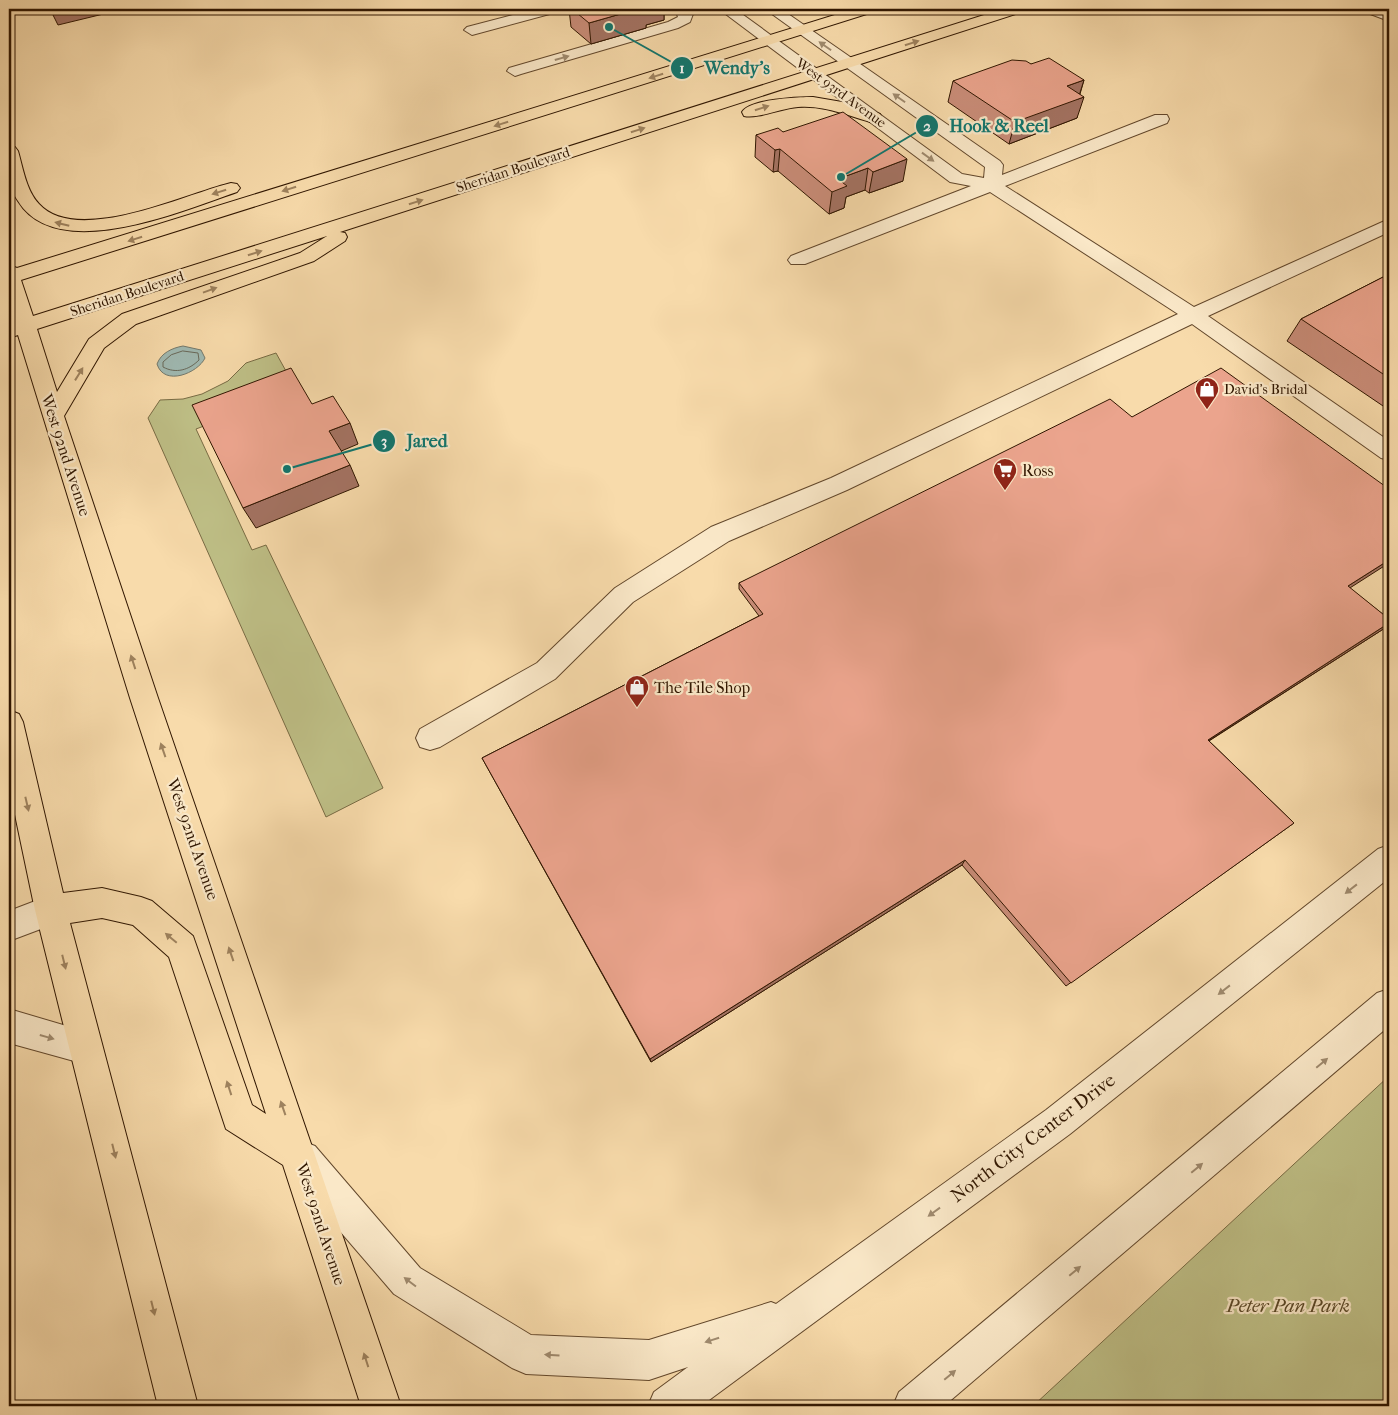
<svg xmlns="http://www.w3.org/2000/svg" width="1398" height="1415" font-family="'IM FELL French Canon',serif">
<rect width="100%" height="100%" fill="#f8dbab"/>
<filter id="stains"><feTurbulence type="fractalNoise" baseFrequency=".004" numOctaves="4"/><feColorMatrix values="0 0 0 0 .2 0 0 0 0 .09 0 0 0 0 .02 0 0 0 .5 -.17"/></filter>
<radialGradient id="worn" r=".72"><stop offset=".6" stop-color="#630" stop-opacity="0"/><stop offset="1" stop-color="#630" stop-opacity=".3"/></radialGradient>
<!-- green -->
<g fill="#bfc087" stroke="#786b44">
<path d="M276 353 297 391 196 429 252 550 266 545 383 788 326 817 148 418 160 400 183 399 202 394 228 381 246 363Z"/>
<path d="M1389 1076V1406H1033Z"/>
</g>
<!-- water -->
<path fill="#9fb9b2" stroke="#73786b" d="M183 346 201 350 205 358C198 373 164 387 157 364 161 353 172 348 183 346Z"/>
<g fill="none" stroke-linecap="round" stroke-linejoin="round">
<!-- shore -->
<path stroke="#686859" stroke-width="1" d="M183 351 198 353 199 360C189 370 176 374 163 367V362L171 355Z"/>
<!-- minor casing -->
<g stroke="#62472b" stroke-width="2">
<g id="minor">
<path d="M536 9H559L557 12 472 35 464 30 467 27Z"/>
<path d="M675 9H690L693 14 690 22 678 28 521 74 515 76 507 71 509 68 668 22 678 17Z"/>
<path d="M719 9H735L962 174 984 178 985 167 765 9H781L1000 161 1003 165 1002 175 1155 115H1167L1169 119 1167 123 1005 186 1194 307 1389 219V232L1208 316 1389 441V460L1381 458 1192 324 847 490 729 541 633 602 555 679 440 747 430 750 420 747 416 738 420 729 537 663 615 588 711 527 831 478 1178 314 990 192 805 264H791L788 260 791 256 971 186 950 182Z"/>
<path d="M1363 9H1382L1389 12V21L1365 12Z"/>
<path d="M1389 845V878L1070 1134 701 1406H648L654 1392 688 1367 649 1380 526 1374 512 1368 394 1294 289 1172 284 1159 289 1146 302 1141 315 1146 420 1268 531 1335 649 1340 771 1302 776 1304 1046 1110 1378 849Z"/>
<path d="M51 895 62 899 67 910 62 921 9 941V911Z"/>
<path d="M1389 989V1026L944 1406H893L899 1392 1377 993Z"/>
<path d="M9 1009 97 1035 102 1047 97 1059 85 1064 9 1043Z"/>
</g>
</g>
<!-- major casing -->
<g stroke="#301600" stroke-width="2">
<g id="major">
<path d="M854 9H875L873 12 21 280 33 316 1003 9H1024L1022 12 340 232 345 233 347 237 345 241 314 261 136 324 104 348 64 416 158 698 401 1406H361L283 1165 226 1129 169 957 133 925 102 918 70 923 198 1406H158L35 910 9 786V710L19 714 23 722 63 893 102 888 141 897 152 901 193 936 252 1105 266 1114 130 698 18 335 9 338V324L14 322 9 303V265L17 268ZM327 236 300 253 122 314 89 339 57 392 37 329Z"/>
<path d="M813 97 848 103 880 114 882 118 880 122 874 123C848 116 826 105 798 107 782 108 758 119 744 116L742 112C750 99 798 97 813 97Z"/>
<path d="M9 146 15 147 18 151C23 168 26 190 39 204 77 246 185 194 231 183L237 184 240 188 237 192C184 210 57 265 18 201 14 195 10 187 9 180 7 169 8 156 9 146Z"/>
</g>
</g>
<!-- minor -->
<use href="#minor" fill="#fae8c8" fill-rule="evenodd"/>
<!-- major -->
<use href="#major" fill="#f8dbab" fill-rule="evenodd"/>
</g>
<!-- wall -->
<g fill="#ca8d79" stroke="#301600">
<path d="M569 9H664V20L646 25V28L591 44 571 27Z"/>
<path d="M1031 64 1084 80 1080 94 1077 118 1009 144 948 102 953 81Z"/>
<path d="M783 132 903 181 869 193 865 190 846 197 844 208 829 214 778 171 773 172 755 157 756 135Z"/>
<path d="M1389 274V410L1287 341 1301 319Z"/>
<path d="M1132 417 1389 619V624L1385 628 1209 741 1294 823 1066 986 962 865 651 1062 482 758 759 616 739 589V583Z"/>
</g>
<!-- shaded-wall -->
<g fill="#a47363" stroke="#301600">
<path d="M50 9H124L58 25Z"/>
<path d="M638 9H664V20L646 25V28L591 44 589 23Z"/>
<path d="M1084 80 1078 99 1084 97 1077 118 1009 144 1015 122 1067 86Z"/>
<path d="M780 149 778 171 773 172 775 150Z"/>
<path d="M907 159 903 181 869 193 873 172Z"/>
<path d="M868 168 865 190 846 197 844 208 829 214 832 192 838 179Z"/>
<path d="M350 423 358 444 339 452 329 431Z"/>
<path d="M350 465 359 486 256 528 243 508Z"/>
<path d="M1389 560V563L1342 593 1348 586Z"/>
<path d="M1389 623 1385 628 1202 745 1208 740Z"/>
<path d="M965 860 962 865 651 1062 650 1059Z"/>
</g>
<!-- building -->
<g fill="#eba48d" stroke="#301600">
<path d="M572 9H638L589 23Z"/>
<path d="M1049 58 1084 80 1067 86 1084 97 1015 122 953 81 1012 60 1026 61 1031 64Z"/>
<path d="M843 112 907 159 873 172 868 168 838 179 847 186 832 192 780 149 775 150 756 135 778 128 783 132Z"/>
<path d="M1389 274V378L1301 319Z"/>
<path d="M291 368 312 404 333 396 350 423 329 431 350 465 243 508 192 405Z"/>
<path d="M1221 368 1389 489V560L1348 586 1389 619V623L1208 740 1294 823 1071 983 965 860 650 1059 482 758 763 614 739 583 1110 399 1132 417Z"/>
</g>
<!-- one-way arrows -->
<defs><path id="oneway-solid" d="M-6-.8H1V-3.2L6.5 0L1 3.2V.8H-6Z" transform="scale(1.25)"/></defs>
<g fill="#9e825e">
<use href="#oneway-solid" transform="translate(912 43) rotate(-18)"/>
<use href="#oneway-solid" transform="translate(656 76) rotate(163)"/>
<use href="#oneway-solid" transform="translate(762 108) rotate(-18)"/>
<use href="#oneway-solid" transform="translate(501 124) rotate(163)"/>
<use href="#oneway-solid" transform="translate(638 130) rotate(-18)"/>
<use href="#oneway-solid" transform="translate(289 189) rotate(162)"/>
<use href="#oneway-solid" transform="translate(219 192) rotate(163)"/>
<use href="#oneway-solid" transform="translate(416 202) rotate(-18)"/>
<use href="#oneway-solid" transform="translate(62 224) rotate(-166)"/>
<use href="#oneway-solid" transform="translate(135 239) rotate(162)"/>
<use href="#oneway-solid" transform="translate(255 253) rotate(-18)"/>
<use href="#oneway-solid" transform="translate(210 290) rotate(-20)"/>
<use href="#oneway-solid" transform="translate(79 374) rotate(-58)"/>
<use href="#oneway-solid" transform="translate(133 662) rotate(-108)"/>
<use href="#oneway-solid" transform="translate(163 750) rotate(-109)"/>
<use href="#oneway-solid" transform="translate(27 804) rotate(77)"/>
<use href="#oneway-solid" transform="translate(171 938) rotate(-140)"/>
<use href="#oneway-solid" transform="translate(231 954) rotate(-109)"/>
<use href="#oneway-solid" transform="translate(64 962) rotate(76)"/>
<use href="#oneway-solid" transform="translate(229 1088) rotate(-108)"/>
<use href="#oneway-solid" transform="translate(283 1108) rotate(-109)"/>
<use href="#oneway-solid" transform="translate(114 1151) rotate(76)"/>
<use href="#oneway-solid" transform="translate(153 1308) rotate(76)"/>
<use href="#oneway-solid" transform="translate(366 1360) rotate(-108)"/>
</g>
<g fill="#9f8a6e">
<use href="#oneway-solid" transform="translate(825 46) rotate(-145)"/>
<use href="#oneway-solid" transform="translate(562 58) rotate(-16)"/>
<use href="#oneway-solid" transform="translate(899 98) rotate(-145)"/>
<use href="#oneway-solid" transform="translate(928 157) rotate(36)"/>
<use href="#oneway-solid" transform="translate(1351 889) rotate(142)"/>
<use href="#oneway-solid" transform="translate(1224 990) rotate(142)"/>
<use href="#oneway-solid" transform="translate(47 1037) rotate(16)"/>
<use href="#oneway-solid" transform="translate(1322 1063) rotate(-40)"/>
<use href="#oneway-solid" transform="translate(1197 1168) rotate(-40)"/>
<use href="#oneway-solid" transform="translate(934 1212) rotate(144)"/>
<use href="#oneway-solid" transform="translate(1075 1271) rotate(-40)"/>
<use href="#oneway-solid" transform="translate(410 1282) rotate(-143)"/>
<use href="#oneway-solid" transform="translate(712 1340) rotate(162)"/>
<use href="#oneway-solid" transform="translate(552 1355) rotate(-177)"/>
<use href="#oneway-solid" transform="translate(950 1375) rotate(-40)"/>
</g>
<!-- icons -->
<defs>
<g id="shop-pin" transform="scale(1.25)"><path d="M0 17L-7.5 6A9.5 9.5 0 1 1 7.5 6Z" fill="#8f2418" stroke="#fae8c8"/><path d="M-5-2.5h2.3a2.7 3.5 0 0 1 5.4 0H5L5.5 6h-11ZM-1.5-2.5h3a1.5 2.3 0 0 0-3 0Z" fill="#fff"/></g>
<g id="supermarket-pin" transform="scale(1.25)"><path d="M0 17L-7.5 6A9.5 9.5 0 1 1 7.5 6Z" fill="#8f2418" stroke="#fae8c8"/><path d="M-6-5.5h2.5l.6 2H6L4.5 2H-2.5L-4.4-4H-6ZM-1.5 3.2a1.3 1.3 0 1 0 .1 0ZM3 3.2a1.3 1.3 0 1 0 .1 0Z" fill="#fff"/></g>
</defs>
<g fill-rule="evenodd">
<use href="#shop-pin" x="1207" y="389"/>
<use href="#supermarket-pin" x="1005" y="470"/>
<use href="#shop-pin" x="637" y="687"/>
</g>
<g text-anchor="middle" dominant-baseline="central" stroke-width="4.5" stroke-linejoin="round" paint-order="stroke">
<!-- far-street labels -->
<g font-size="14" fill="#301600" stroke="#fae8c8">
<text transform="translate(841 93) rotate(36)">West 93rd Avenue</text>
<text transform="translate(513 170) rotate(-18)">Sheridan Boulevard</text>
<text transform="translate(127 294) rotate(-18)">Sheridan Boulevard</text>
</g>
<!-- far-poi labels -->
<g font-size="14" fill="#301600" stroke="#fae8c8" text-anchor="start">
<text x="1224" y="389">David's Bridal</text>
</g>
<!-- street labels -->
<g font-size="16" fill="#301600" stroke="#fae8c8">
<text transform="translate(66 455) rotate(72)">West 92nd Avenue</text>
<text transform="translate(193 839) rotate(71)">West 92nd Avenue</text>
<text transform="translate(321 1224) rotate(72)">West 92nd Avenue</text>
</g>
<!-- poi labels -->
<g font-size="16" fill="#301600" stroke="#fae8c8" text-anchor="start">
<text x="1022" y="470">Ross</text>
<text x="654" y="687">The Tile Shop</text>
</g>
<!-- near-street labels -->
<g font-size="19" fill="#301600" stroke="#fae8c8">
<text transform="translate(1033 1138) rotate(-37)">North City Center Drive</text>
</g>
<!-- near-park labels -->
<g font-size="19" font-style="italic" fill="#5b4928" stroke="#fae8c8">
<text x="1288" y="1306">Peter Pan Park</text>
</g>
</g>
<!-- callouts -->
<path fill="none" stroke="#0f766e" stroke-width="2" d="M609 27L682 68M841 177L927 126M287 469L384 441"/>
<g fill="#0f766e" stroke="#fae8c8" stroke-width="2">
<circle cx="609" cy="27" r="5"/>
<circle cx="841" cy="177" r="5"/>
<circle cx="287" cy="469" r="5"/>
<circle cx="682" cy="68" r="12"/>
<circle cx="927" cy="126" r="12"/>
<circle cx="384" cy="441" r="12"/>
</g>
<g font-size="15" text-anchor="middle" font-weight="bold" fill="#fff">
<text x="682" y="73">1</text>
<text x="927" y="131">2</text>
<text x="384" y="446">3</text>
</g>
<g font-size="18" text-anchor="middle" font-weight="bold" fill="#0f766e" stroke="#fae8c8" stroke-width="4.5" stroke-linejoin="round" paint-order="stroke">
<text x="737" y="74">Wendy's</text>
<text x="999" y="132">Hook &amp; Reel</text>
<text x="427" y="447">Jared</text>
</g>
<!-- margin -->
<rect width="1398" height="1415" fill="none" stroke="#f8dbab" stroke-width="30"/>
<rect x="10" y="10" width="1378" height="1395" fill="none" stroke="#301600" stroke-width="2.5"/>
<rect x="15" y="15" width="1368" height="1385" fill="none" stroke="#301600"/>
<rect width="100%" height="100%" filter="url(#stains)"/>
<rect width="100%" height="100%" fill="url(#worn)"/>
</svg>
